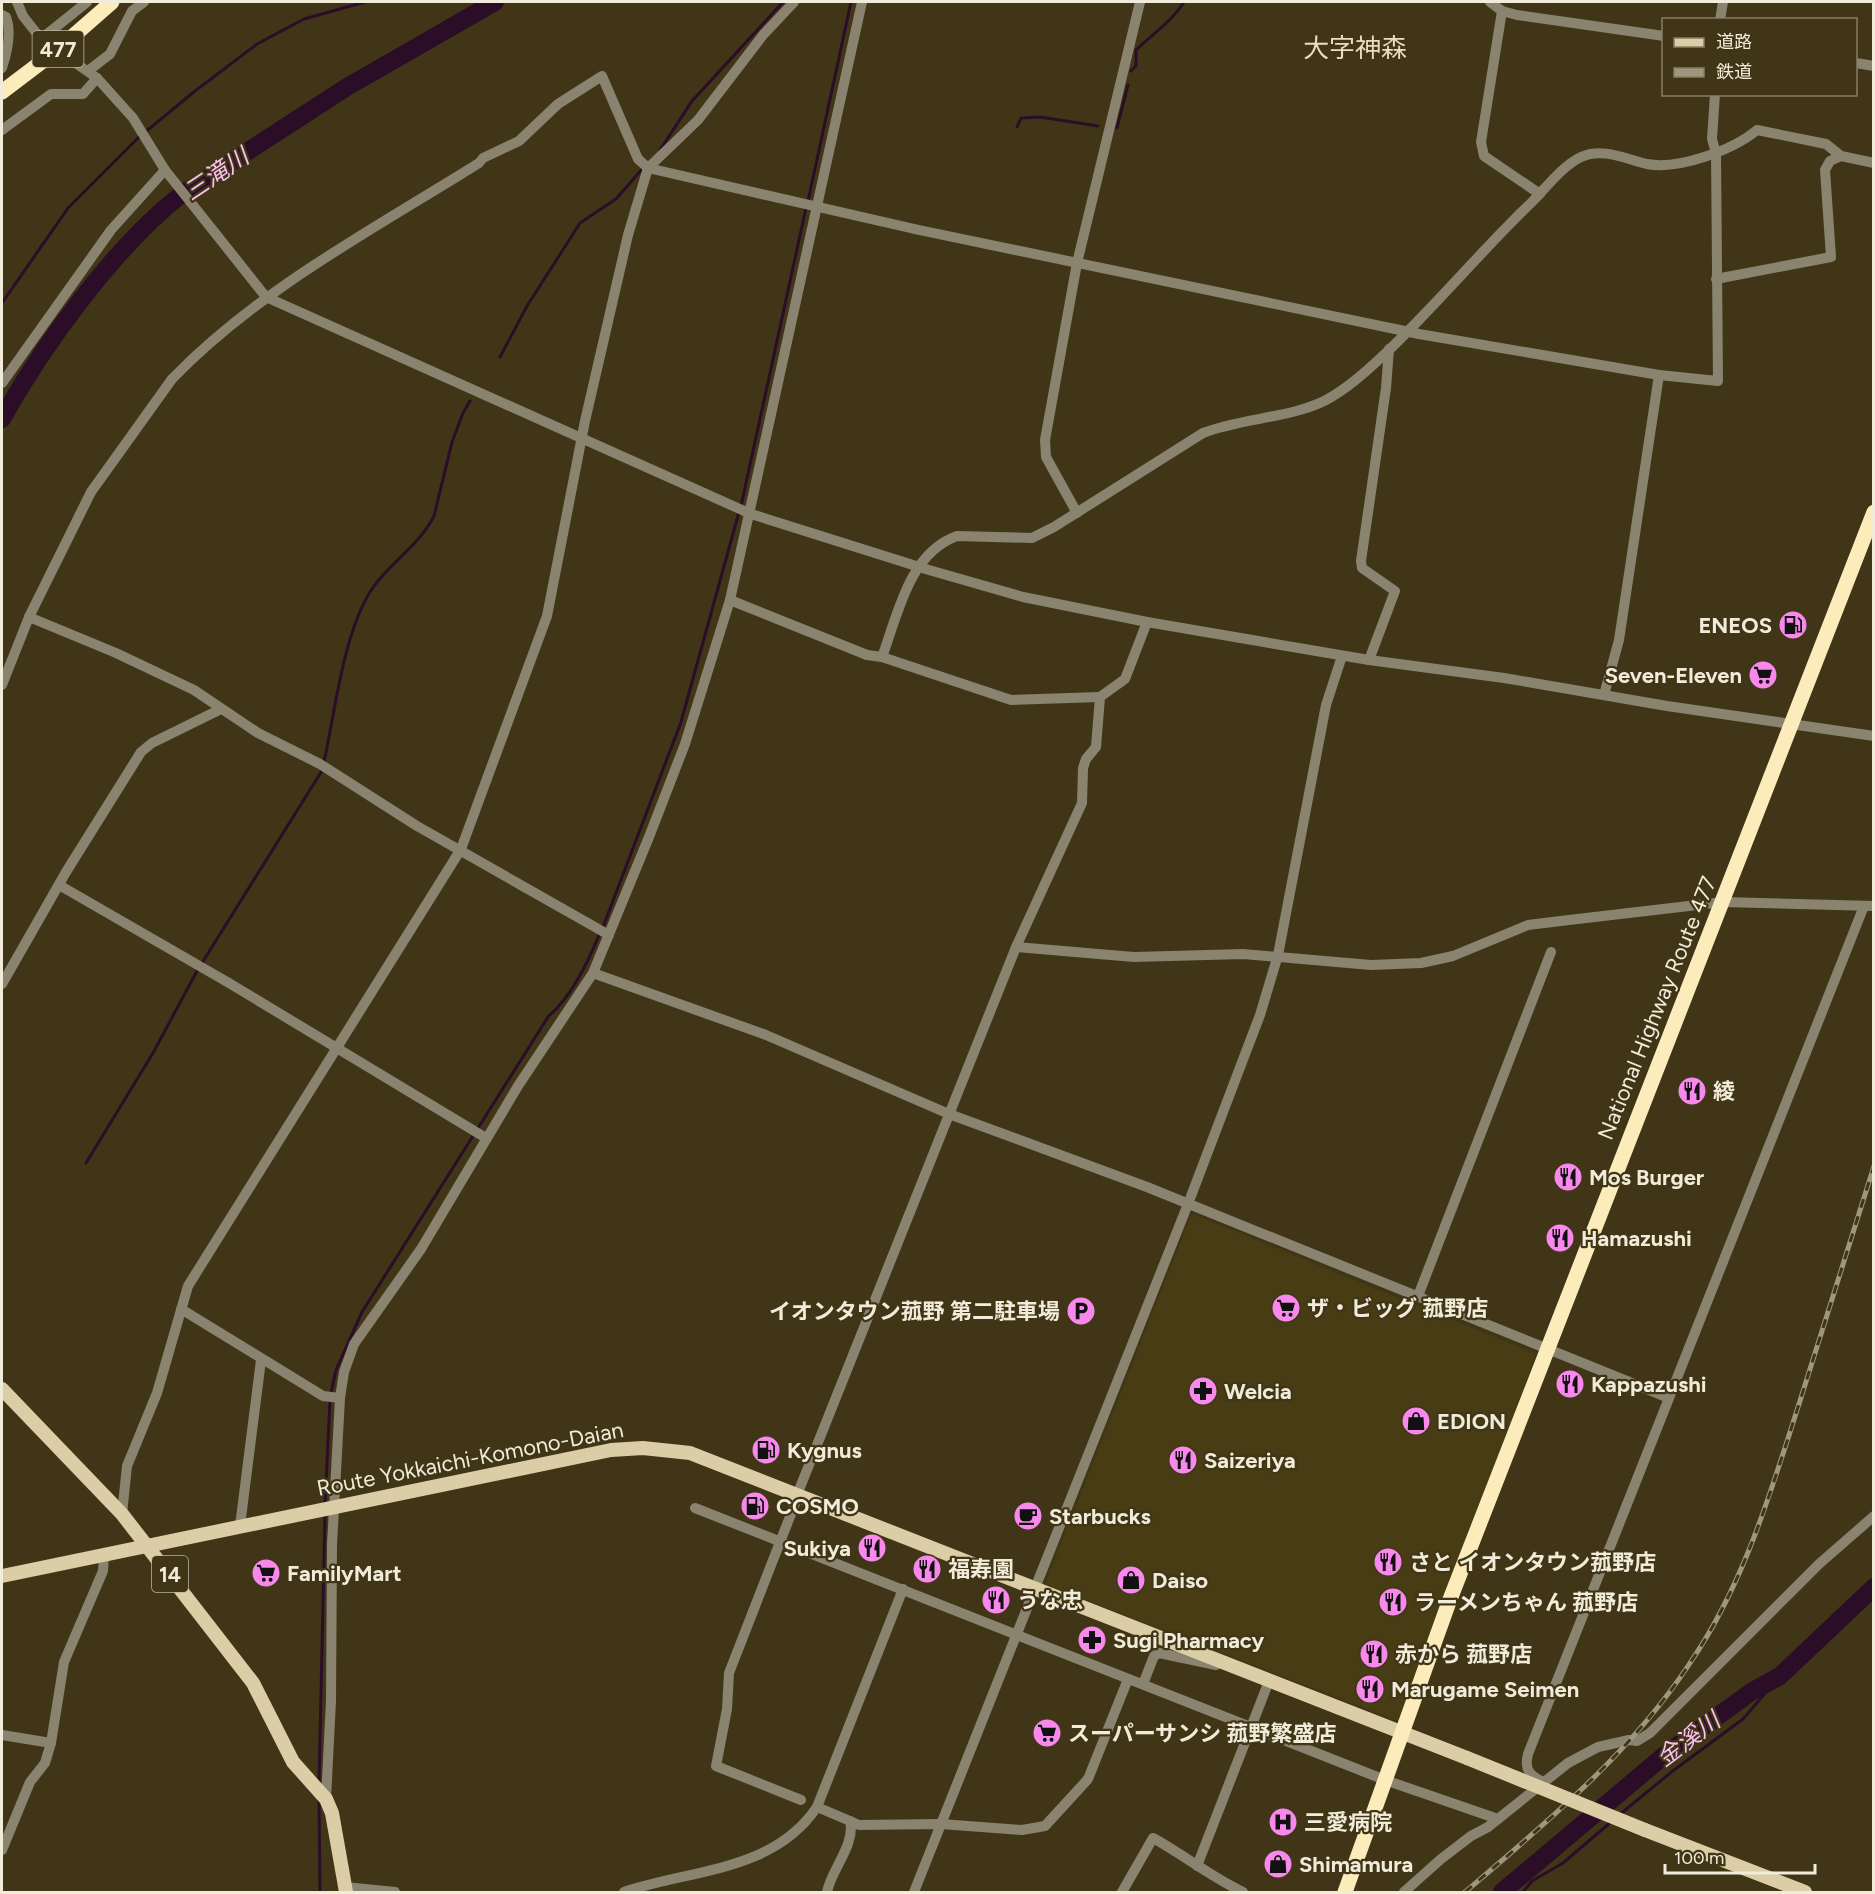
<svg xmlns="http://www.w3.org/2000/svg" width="1875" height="1894" font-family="Figtree,'Noto Sans JP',sans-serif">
<rect width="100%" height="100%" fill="#403617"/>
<!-- built -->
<path fill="#483c14" d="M1192 1214 1536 1354 1398 1721 1045 1584Z"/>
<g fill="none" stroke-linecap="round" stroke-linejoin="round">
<!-- stream -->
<g stroke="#2b0d28" stroke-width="3">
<path d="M1131 71 1136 66V50C1153 34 1172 21 1184 2"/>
<path d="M1017 127 1021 118 1040 117 1098 126"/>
<path d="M1117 128 1128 85"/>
<path d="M660 150 692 101 783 2"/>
<path d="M808 201 851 2"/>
<path d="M2 303 68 208 138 138 195 91 257 44 304 19 365 2"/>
<path d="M500 357 527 306 580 223 616 199 643 168"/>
<path d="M741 506 806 208"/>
<path d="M324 762C335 712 342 643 367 597 384 566 418 548 434 516L452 442 463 413 470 401"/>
<path d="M603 927 681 722 739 512"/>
<path d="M86 1163 153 1053 197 971 323 769"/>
<path d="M331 1393 336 1370 362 1312 548 1017C572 996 588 962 600 933"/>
<path d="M325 1504 330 1400"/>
<path d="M319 1783 325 1514"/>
<path d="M319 1798 320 1892"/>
<path d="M1619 1815 1674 1770 1743 1719 1780 1676"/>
<path d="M1523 1892 1532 1881 1563 1863 1612 1821"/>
</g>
<!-- river -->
<g stroke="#2b0d28" stroke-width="18">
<path d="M2 419C43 345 115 246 182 194L347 87 495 2"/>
<path d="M1502 1892 1666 1754 1751 1692 1780 1676 1874 1587"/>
</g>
<!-- minor -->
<g stroke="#898370" stroke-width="10">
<path d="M17 2 23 16 41 39 97 78 133 118 165 170 266 297 751 514 929 570 1023 597 1147 622 1369 660 1504 678 1667 706 1874 736"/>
<path d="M1490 2 1502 11 1517 15 1664 36"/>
<path d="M1502 11 1481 142 1484 156 1540 194"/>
<path d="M2 15 6 17C12 33 7 53 2 68"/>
<path d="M1720 20 1723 2"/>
<path d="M41 39 87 2"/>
<path d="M1856 63 1874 66"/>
<path d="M88 71 110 54 132 11 144 2"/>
<path d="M2 130 51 94H83L97 78"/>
<path d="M1716 279 1831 257 1825 170 1830 161 1841 156"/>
<path d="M2 383 111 230 165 170"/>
<path d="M1077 513 1046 457 1045 440 1077 263 1140 2"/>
<path d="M730 600 867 655 882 657C898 614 909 553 957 536L1032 538 1054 527 1203 433C1244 417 1299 418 1333 396 1353 384 1372 366 1389 350 1438 303 1482 250 1531 203 1545 189 1562 166 1581 157 1602 147 1626 159 1647 164 1679 170 1733 150 1757 130L1826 144 1841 156 1874 163"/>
<path d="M29 617 116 653 194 690 258 733 320 764 417 826 609 935"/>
<path d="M882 657 1011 700 1100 697"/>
<path d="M1369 660 1395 591 1362 568 1361 561 1386 388 1389 349"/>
<path d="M2 685 29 617 91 492 172 379C259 289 374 229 479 163L483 158 519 141 558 104 602 76 638 159 648 168 919 230 1419 334 1659 375 1718 381 1716 153 1712 139 1715 94"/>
<path d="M1604 695 1619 640 1659 375"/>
<path d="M59 885 229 983 486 1138"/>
<path d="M1016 947 1134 957 1243 954 1371 965 1421 963 1453 956 1528 925 1569 920 1723 902 1874 906"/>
<path d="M593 973 766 1035 949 1114 1147 1187 1669 1398"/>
<path d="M2 984 66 872 141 752 152 743 221 709"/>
<path d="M1418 1296 1551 952"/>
<path d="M181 1309 323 1396 340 1398"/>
<path d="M797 1495 1016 947 1082 803 1083 768 1086 759 1096 747 1100 697 1125 679 1147 622"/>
<path d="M798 1496 729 1673 727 1709 716 1766 801 1800"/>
<path d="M695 1508 1385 1780 1498 1819"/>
<path d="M122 1514 127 1466 157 1393 188 1286 461 849 547 616 585 421 628 235 648 168 698 120 763 35 794 2"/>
<path d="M240 1526 261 1360"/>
<path d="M1143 1684 1154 1656 1159 1653 1216 1665"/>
<path d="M2 1735 51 1743"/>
<path d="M1543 1782C1529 1775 1524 1769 1528 1754L1864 906"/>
<path d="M326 1799 331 1701 332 1545 340 1398 344 1372 354 1344 421 1249 518 1086 593 973 649 837 685 744 730 600 862 2"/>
<path d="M817 1807 850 1821C856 1844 831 1870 827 1892"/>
<path d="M850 1821 859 1825 941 1824 1022 1830 1045 1826 1088 1779 1128 1679"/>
<path d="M2 1850 30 1782 45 1763 51 1743 64 1662 103 1571 104 1555"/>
<path d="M1197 1866 1269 1681"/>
<path d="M345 1887 395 1892"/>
<path d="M624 1892C692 1869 773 1872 817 1807L903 1589"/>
<path d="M914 1892 1188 1204 1260 1015 1278 955 1326 705 1342 656"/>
<path d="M1122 1892 1153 1838C1184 1855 1211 1877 1243 1892"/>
<path d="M1404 1892 1441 1859 1471 1836 1488 1827 1568 1763 1598 1747 1629 1740 1637 1741 1650 1733 1819 1564 1874 1516"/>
</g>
<!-- major -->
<g stroke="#dbcea6" stroke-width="14">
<path d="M2 1389 122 1514 253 1683 293 1762 326 1799 332 1813 346 1892"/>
<path d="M2 1576 611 1450 643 1448 690 1453 1467 1758"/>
<path d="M1645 1830 1805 1892"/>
</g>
<!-- highway -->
<g stroke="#fcecbb" stroke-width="15">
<path d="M2 92 56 51 112 2"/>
<path d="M1345 1892 1449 1602 1874 512"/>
</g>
<!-- rail casing -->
<g stroke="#9e967e" stroke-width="5">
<path id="rail" d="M1465 1892C1546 1823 1631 1753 1690 1663 1744 1584 1770 1494 1799 1404 1824 1325 1849 1245 1874 1166"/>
</g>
<!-- rail -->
<use href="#rail" stroke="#403617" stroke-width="3" stroke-dasharray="9" stroke-linecap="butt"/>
<!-- major-bridge -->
<path stroke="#dbcea6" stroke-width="14" d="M1467 1758 1645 1830"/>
</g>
<!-- icons -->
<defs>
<g id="fuel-disc" transform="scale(1.5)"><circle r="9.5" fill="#f888eb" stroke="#403617"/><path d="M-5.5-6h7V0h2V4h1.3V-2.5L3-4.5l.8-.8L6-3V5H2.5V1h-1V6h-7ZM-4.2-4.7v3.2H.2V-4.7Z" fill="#111"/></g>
<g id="supermarket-disc" transform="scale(1.5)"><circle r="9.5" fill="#f888eb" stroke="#403617"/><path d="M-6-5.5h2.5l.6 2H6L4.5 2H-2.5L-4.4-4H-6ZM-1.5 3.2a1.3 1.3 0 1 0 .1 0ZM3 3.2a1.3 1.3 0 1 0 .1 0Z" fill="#111"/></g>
<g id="restaurant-disc" transform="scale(1.5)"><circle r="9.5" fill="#f888eb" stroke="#403617"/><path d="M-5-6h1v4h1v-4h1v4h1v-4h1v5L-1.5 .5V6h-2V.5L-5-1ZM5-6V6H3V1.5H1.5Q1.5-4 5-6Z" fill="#111"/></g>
<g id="parking-disc" transform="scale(1.5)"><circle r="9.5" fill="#f888eb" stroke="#403617"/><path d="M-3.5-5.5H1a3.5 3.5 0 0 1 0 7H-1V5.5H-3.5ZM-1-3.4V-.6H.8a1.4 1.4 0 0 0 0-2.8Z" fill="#111"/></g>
<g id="pharmacy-disc" transform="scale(1.5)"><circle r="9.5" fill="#f888eb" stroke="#403617"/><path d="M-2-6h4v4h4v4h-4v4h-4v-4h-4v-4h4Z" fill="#111"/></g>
<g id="shop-disc" transform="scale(1.5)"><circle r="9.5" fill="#f888eb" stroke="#403617"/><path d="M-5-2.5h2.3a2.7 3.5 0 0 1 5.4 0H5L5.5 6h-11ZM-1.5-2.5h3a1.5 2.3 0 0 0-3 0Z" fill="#111"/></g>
<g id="cafe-disc" transform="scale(1.5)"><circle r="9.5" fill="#f888eb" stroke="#403617"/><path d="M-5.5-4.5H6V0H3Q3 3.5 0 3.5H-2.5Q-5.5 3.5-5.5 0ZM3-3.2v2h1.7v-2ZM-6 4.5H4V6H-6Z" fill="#111"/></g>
<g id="hospital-disc" transform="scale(1.5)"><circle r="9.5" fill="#f888eb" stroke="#403617"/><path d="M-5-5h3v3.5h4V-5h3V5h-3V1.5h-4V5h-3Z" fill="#111"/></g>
</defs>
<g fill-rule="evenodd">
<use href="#fuel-disc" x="1793" y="625"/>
<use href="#supermarket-disc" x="1763" y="675"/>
<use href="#restaurant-disc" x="1692" y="1091"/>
<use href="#restaurant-disc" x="1568" y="1177"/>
<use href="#restaurant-disc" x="1560" y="1238"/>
<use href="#supermarket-disc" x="1286" y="1308"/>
<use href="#parking-disc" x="1081" y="1311"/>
<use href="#restaurant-disc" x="1570" y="1384"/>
<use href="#pharmacy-disc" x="1203" y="1391"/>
<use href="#shop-disc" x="1416" y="1421"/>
<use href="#fuel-disc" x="766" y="1450"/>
<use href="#restaurant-disc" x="1183" y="1460"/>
<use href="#fuel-disc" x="755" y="1506"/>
<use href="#cafe-disc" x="1028" y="1516"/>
<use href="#restaurant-disc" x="872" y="1548"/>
<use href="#restaurant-disc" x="1388" y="1562"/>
<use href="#restaurant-disc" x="927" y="1569"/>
<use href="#supermarket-disc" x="266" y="1573"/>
<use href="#shop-disc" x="1131" y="1580"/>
<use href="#restaurant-disc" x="996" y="1600"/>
<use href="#restaurant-disc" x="1393" y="1602"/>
<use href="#pharmacy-disc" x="1092" y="1640"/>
<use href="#restaurant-disc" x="1374" y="1654"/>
<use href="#restaurant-disc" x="1370" y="1689"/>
<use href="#supermarket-disc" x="1047" y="1733"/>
<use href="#hospital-disc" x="1283" y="1822"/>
<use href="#shop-disc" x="1278" y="1864"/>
</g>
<g text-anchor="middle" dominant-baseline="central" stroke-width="4.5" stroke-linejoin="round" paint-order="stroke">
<!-- shield labels -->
<g fill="#403617" stroke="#bcb59f" stroke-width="1.5">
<rect x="32.5" y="31" width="51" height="36" rx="4.5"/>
<rect x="152" y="1556" width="36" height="36" rx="4.5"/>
</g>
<g font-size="21" font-weight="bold" fill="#f1ebd9">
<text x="58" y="49">477</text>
<text x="170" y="1574">14</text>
</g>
<!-- poi labels -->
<g font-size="22" font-weight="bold" fill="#f1ebd9" stroke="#403617" text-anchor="start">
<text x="1772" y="625" text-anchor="end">ENEOS</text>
<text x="1742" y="675" text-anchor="end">Seven-Eleven</text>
<text x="1713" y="1091">綾</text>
<text x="1589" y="1177">Mos Burger</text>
<text x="1581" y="1238">Hamazushi</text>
<text x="1307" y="1308">ザ・ビッグ 菰野店</text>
<text x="1060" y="1311" text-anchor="end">イオンタウン菰野 第二駐車場</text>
<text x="1591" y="1384">Kappazushi</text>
<text x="1224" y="1391">Welcia</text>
<text x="1437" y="1421">EDION</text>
<text x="787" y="1450">Kygnus</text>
<text x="1204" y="1460">Saizeriya</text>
<text x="776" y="1506">COSMO</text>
<text x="1049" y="1516">Starbucks</text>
<text x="851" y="1548" text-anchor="end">Sukiya</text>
<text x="1409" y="1562">さと イオンタウン菰野店</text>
<text x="948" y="1569">福寿園</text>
<text x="287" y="1573">FamilyMart</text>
<text x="1152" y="1580">Daiso</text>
<text x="1017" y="1600">うな忠</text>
<text x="1414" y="1602">ラーメンちゃん 菰野店</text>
<text x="1113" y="1640">Sugi Pharmacy</text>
<text x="1395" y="1654">赤から 菰野店</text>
<text x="1391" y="1689">Marugame Seimen</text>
<text x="1068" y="1733">スーパーサンシ 菰野繁盛店</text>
<text x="1304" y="1822">三愛病院</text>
<text x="1299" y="1864">Shimamura</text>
</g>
<!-- street labels -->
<g font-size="22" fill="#f1ebd9" stroke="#403617">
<text transform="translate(1657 1008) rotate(-68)">National Highway Route 477</text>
<text transform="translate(470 1459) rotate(-11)">Route Yokkaichi-Komono-Daian</text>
</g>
<!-- water labels -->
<g font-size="24" font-style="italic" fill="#fbbff2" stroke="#403617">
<text transform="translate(216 174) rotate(-34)">三滝川</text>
<text transform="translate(1688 1739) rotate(-37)">金溪川</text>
</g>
<!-- quarter labels -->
<g font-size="26" fill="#e9deba" stroke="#403617">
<text x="1355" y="48">大字神森</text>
</g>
</g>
<!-- border -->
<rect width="1875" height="1894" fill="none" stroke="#f1ebd9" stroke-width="6"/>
<!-- legend -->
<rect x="1662" y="18" width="195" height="78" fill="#403617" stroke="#877e65" stroke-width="1.5"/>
<rect x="1674" y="38" width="30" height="9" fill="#dbcea6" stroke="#877e65" stroke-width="1.5"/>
<text x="1716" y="48" font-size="18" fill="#f1ebd9">道路</text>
<rect x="1674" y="68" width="30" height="9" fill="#9e967e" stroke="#877e65" stroke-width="1.5"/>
<text x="1716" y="78" font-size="18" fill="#f1ebd9">鉄道</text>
<!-- scale -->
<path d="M1665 1864v9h150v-9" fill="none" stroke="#f1ebd9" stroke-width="3"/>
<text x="1674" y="1864" font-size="18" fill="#f1ebd9" stroke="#403617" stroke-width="4.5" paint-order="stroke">100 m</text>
</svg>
